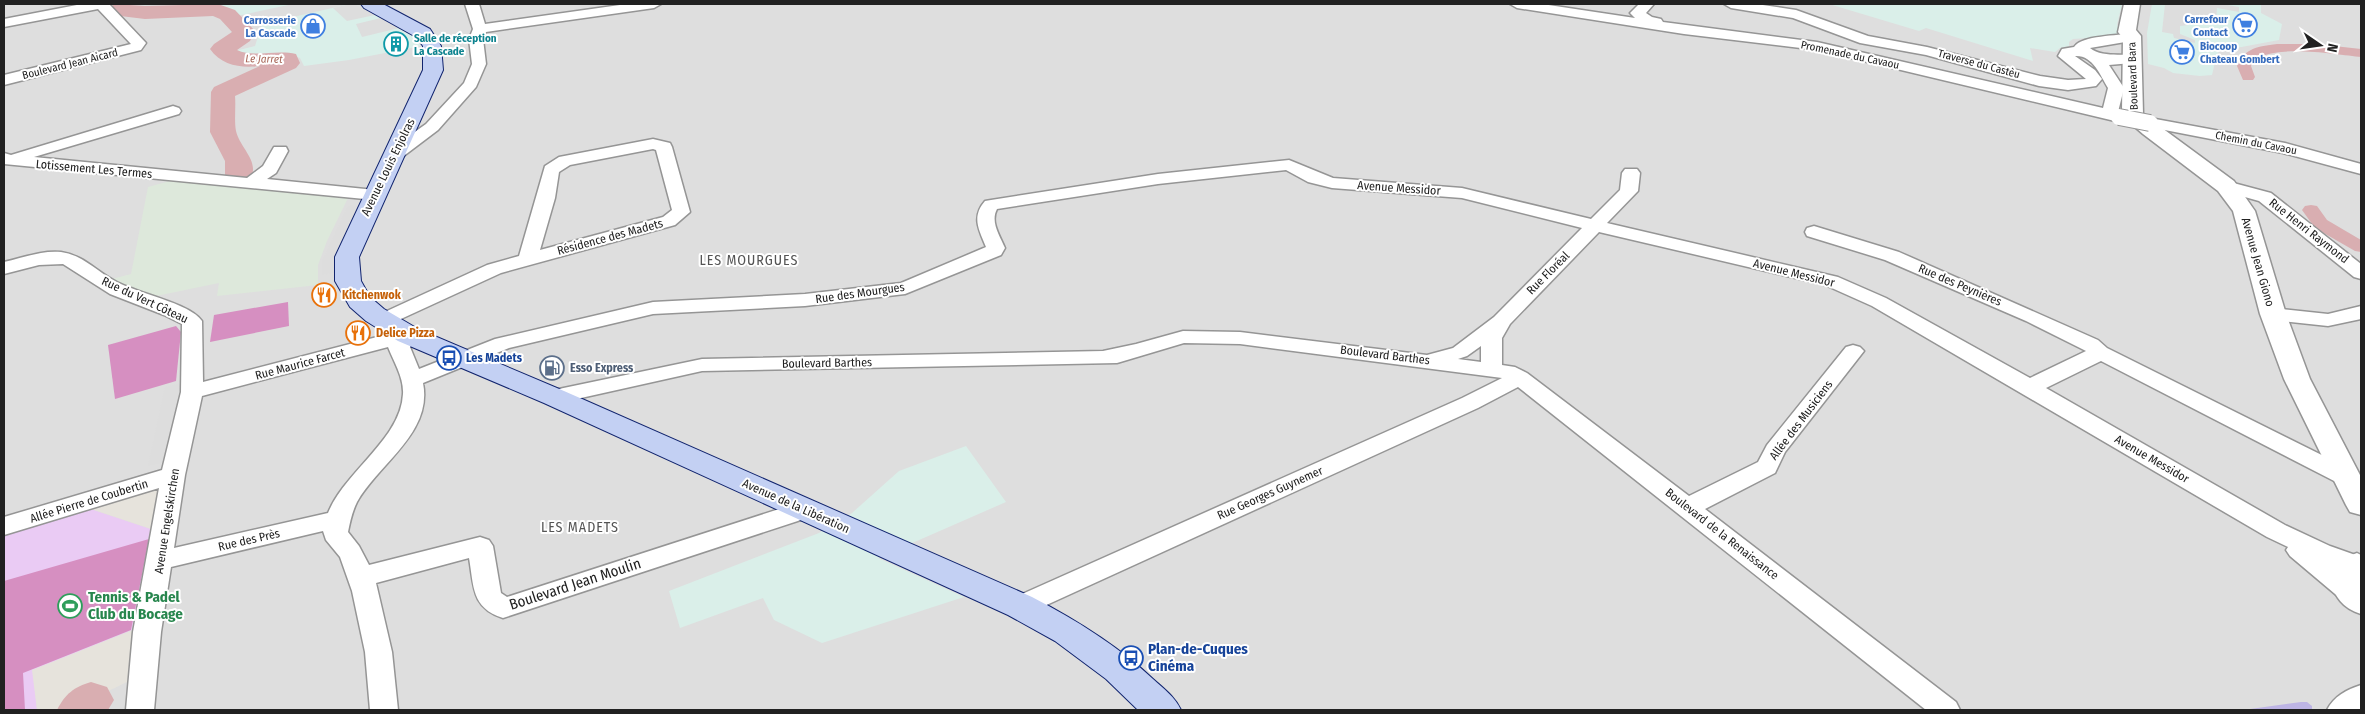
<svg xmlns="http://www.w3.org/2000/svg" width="2365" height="714" font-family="'Fira Sans Condensed',sans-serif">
<rect width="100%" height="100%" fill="#e8edf0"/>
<!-- residential -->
<rect fill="#dedede" x="4" y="4" width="2357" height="706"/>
<!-- commercial -->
<g fill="#daefe9">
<path d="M216 4H293L237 16 219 8Z"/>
<path d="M350 4H355L413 36 421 46 349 60 304 66 300 58 287 54 243 56 235 51 255 46 262 24Z"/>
<path d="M1829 4H2122L2117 25 2120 27 2118 34 2107 37 2073 39 2069 42V46L2060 48 2055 52 2030 48 2033 61 1926 28 1919 31Z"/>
<path d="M2152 4H2261V13L2282 24 2279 40 2220 51 2217 54 2212 75 2200 76 2173 73 2164 68 2148 64 2147 33Z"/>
<path d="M966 446 1006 502 878 558 964 597 822 643 774 620 763 598 680 628 669 591 819 533 852 513 899 471Z"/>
</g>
<!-- industrial -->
<path fill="#dde8db" d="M170 181 348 198 327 241 318 265V285L217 296 219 283 156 296 108 280 131 274 148 187Z"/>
<!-- grass -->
<path fill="#bdb4e4" d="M2301 702H2307L2312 706V710H2243Z"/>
<!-- park -->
<g fill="#eacbf4">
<path d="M91 509 151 529 132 630 33 670 37 710H4V536Z"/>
<path d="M98 696 97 710H62L86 697Z"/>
</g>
<!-- pitch -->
<g fill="#d68fc1">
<path d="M288 302 289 326 210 342 214 315Z"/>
<path d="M176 326 181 332 176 381 115 399 108 345Z"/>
<path d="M149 539 131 630 23 673 25 710H4V581Z"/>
</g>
<!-- parking -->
<g fill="#ddd">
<path d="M350 4H355L375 15 347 21 333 8Z"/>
<path d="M2165 4H2222L2239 7V12L2217 8 2216 22 2180 26V34L2195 40V43L2174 38 2173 34 2162 32Z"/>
<path d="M381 18 399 28 362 37 356 24Z"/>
<path d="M370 204 346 270 322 275V262L348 206Z"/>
<path d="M193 380 177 459 148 466 165 387Z"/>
</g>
<!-- plaza -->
<g fill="#e6e3dc">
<path d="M149 489 161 492 156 527 151 529 91 509 90 506Z"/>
<path d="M138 628 129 681 98 696 86 697 62 710H37L32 670Z"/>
</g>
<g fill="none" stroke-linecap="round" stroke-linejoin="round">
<!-- canal -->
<g fill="#d9aeb1" fill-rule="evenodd">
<path d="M2277 44H2316L2361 49V57C2337 55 2263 41 2251 66L2255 77 2253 80H2243L2237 66C2246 47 2257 47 2277 44Z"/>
<path d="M2311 205 2317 206 2327 220 2361 240V252L2355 251 2315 228 2302 210 2305 206Z"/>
</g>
<!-- river -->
<g fill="#d9aeb1" fill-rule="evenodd">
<path d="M114 4 145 6 218 4 235 10 255 31 250 41 237 50C253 58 277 49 296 54L300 63 296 68 235 96C236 107 234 120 236 131 240 149 262 162 249 181L239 183 229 181 225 175V161L210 132 211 92 214 87 260 66C241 68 222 66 210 49L214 44 232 32 220 19 213 16 145 19 112 15 109 10Z"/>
<path d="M91 682 107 687 114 700 108 710H57C65 694 74 687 91 682Z"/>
</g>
<!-- minor casing -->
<g stroke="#959595" stroke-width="3">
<g id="minor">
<path d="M82 4H109L146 43 141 50 4 85V75L131 44 98 9 4 27V19Z"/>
<path d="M465 4H479L485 24 627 4H661L654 8 486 32 483 39 486 64 476 87 438 130 401 158H389L387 154 389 150 426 124 464 83 472 64 469 39 473 29Z"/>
<path d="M1510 4H1542L1635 18 1630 13 1639 4H1654L1646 13 1652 17 1661 19 1663 22 1817 42 2103 108 2108 88C2100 75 2093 55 2075 56L2095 70 2102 79 2096 86 2068 90 2039 86 1926 55 1860 43 1793 18 1731 8 1724 4H1756L1796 10 1868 36 1927 47 2040 76 2068 80 2086 79 2058 56 2062 49 2074 47C2082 35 2118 36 2132 33L2137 34 2139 37 2137 40 2090 48C2104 60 2133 50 2139 59L2132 63 2109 65 2124 88 2118 112 2125 114 2127 117 2125 120 2119 122 1817 50 1684 34 1517 8Z"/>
<path d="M173 106 179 108 181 111 179 114 34 157 247 178 263 166 274 147H286L288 151 276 173 267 179 375 190 381 191 384 195 381 199 375 200 4 164V153L11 155Z"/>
<path d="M2150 118 2285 143 2361 164V174L2283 153 2144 126 2142 123 2144 120Z"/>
<path d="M653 139 670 143 672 147 690 212 675 225 501 273 390 324 383 326 376 324 373 320 376 316 487 265 519 256 545 166 559 157ZM653 149 656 150 672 210 663 217 540 250 555 198 559 172 570 165Z"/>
<path d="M1289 160 1333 178 1462 188 1591 219 1620 190 1622 173 1625 169H1637L1640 173 1638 191 1607 223 1838 277 1886 298 2030 378 2086 351 2026 321 1885 260 1807 236 1805 232 1807 228 1814 226 1899 252 2098 340 2107 348 2354 471 2358 477 2354 483 2346 485 2338 483 2101 361 2046 388 2285 525 2330 546 2361 557V573L2357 574 2338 568 2359 585 2361 589 2359 599 2350 602 2341 599 2290 556 2286 550 2288 547 2267 537 1872 306 1825 285 1599 232 1510 324 1502 338V365L1515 367 1527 373 1689 496 1758 462 1767 445 1846 347 1853 345 1860 347 1864 351 1785 452 1775 473 1705 509 1956 702 1960 710H1926L1518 387 1478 408 1029 613 1020 616 1011 613 1007 606 1011 599 1462 398 1502 378 1240 344 1184 343 1117 363 702 371 554 404 546 402 543 397 546 392 554 390 702 359 1103 351 1136 344 1183 331 1240 332 1427 355 1453 348 1494 317 1582 228 1462 198 1332 188 1308 182 1286 170 1158 184 997 209C990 222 1000 236 1005 248L1001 255 905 294 805 306 653 314 509 348 423 383C433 433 378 464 357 502 352 512 350 522 348 532L359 546 369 565 480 537 489 540 493 546 501 593 507 597 804 501 813 504 816 510 813 516 503 618C471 608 474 586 469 558L376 583 392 652 398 710H370L365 652 352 591 340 557 326 540 323 531 171 567 161 632 154 710H126L133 632 159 488 4 535V517L162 470 181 392 182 324 164 315 110 294 63 264 39 265 4 274V262C22 258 42 250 61 252 83 255 96 271 115 281 136 293 190 303 202 321L203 382 408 329 415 331 418 335 410 347 419 369 495 339 653 302 805 294 901 283 986 247C979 230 971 217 985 201L991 200 1158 174ZM1481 346V362L1458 359 1467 356ZM388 347C394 362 404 378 403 394 401 439 345 471 328 513L174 548 185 475 202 396Z"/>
<path d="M2226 181 2271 193 2361 264V279L2354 277 2259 201 2220 190 2217 186 2220 182Z"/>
<path d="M2361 306V319L2328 326 2273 320 2266 318 2263 314 2266 310 2273 308 2328 314Z"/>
</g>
</g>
<!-- tertiary casing -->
<g stroke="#959595" stroke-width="3">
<g id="tertiary">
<path d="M2124 4H2140L2136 30 2141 36 2143 114 2234 181 2255 211 2286 314 2310 379 2361 477V515L2350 512 2346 505 2284 379 2260 314 2233 211 2218 191 2143 134 2128 121 2122 111 2123 38 2118 32Z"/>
<path d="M2357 553 2361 555V614C2342 608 2335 597 2330 579 2337 565 2342 558 2357 553Z"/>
<path d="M2361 685V710H2327C2334 696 2346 690 2361 685Z"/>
</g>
</g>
<!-- secondary casing -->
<g stroke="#11246e" stroke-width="2">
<path id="secondary" d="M361 4H383L430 29 441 46 443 70 359 257 361 281 370 297 384 309 418 329 564 391 1032 597C1076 620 1117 645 1153 679 1164 689 1175 697 1181 710H1138L1106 679 1055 641 1008 615 544 403 398 341 366 321 350 307 335 281V257L423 70V46L416 37 364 8Z"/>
</g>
<!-- minor -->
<use href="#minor" fill="#fff" fill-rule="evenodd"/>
<!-- tertiary -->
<use href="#tertiary" fill="#fff" fill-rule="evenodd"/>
<!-- secondary -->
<use href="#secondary" fill="#c3d0f3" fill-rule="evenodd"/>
<!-- minor-bridge casing -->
<g stroke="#959595" stroke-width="18" stroke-linecap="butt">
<path id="minor-bridge" d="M2119 117 2150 123"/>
</g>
<!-- minor-bridge -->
<use href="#minor-bridge" stroke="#fff" stroke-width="16"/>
</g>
<!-- icons -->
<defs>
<g id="supermarket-ring" transform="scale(1.25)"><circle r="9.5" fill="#fff" stroke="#3f7fe0" stroke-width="1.5"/><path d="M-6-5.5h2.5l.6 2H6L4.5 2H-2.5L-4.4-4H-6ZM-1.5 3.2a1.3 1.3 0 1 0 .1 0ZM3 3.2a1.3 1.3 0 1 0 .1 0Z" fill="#3f7fe0"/></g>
<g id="shop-ring" transform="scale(1.25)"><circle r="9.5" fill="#fff" stroke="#3f7fe0" stroke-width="1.5"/><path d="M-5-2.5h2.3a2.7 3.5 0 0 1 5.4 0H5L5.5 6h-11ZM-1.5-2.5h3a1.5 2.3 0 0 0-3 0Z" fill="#3f7fe0"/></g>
<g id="building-ring" transform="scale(1.25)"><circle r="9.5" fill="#fff" stroke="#0f9aa8" stroke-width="1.5"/><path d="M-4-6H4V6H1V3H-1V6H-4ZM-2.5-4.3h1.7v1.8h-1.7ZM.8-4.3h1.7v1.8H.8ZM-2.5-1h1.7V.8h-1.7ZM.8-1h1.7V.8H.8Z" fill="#0f9aa8"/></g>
<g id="restaurant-ring" transform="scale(1.25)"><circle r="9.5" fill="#fff" stroke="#e8710a" stroke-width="1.5"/><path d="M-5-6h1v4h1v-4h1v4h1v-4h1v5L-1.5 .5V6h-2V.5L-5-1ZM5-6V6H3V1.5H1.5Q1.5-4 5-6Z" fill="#e8710a"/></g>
<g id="bus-ring" transform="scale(1.25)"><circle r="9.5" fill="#fff" stroke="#1a4fb4" stroke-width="1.5"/><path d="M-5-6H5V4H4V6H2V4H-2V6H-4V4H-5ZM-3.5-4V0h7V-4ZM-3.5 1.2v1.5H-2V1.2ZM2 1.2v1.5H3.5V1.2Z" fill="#1a4fb4"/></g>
<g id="fuel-ring" transform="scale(1.25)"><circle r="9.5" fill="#fff" stroke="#5c6f8a" stroke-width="1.5"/><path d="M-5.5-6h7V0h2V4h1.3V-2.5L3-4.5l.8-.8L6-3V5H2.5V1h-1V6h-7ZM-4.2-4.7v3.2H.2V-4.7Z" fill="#5c6f8a"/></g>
<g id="stadium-ring" transform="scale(1.25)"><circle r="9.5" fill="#fff" stroke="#2e9e5b" stroke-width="1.5"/><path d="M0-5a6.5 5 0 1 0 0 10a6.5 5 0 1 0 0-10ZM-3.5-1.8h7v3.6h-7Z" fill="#2e9e5b"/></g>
</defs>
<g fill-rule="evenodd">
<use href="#supermarket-ring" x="2245" y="25"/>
<use href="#shop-ring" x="313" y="26"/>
<use href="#building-ring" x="396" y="44"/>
<use href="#supermarket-ring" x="2182" y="52"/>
<use href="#restaurant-ring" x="324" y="295"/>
<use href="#restaurant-ring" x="358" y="333"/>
<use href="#bus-ring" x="449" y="358"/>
<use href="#fuel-ring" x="552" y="368"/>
<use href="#stadium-ring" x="70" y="606"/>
<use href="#bus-ring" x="1131" y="658"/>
</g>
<g text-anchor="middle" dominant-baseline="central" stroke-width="4" stroke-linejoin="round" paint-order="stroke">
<!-- far-shop labels -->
<g font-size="11" font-weight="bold" fill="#366cbe" stroke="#fff" text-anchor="end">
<text x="2228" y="19">Carrefour<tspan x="2228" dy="13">Contact</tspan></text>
<text x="296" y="20">Carrosserie<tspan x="296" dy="13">La Cascade</tspan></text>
<text x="2200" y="46" text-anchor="start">Biocoop<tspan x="2200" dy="13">Chateau Gombert</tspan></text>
</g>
<!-- far-culture labels -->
<g font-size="11" font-weight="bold" fill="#0d838f" stroke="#fff" text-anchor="start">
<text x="414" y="38">Salle de réception<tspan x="414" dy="13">La Cascade</tspan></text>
</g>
<!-- far-street labels -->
<g font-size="11" fill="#212121" stroke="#fff">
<text transform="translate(1850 55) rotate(12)">Promenade du Cavaou</text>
<text transform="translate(70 64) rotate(-14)">Boulevard Jean Aicard</text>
<text transform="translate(1979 64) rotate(15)">Traverse du Castèu</text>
<text transform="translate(2133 76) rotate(-92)">Boulevard Bara</text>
<text transform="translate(2256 143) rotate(11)">Chemin du Cavaou</text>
</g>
<!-- far-water labels -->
<g font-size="11" font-style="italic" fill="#a76556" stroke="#fff">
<text transform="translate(264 59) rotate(1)">Le Jarret</text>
</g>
<!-- street labels -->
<g font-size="12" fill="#212121" stroke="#fff">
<text transform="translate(388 167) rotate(-64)">Avenue Louis Enjolras</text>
<text transform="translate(94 169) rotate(5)">Lotissement Les Termes</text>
<text transform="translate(1399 188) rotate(4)">Avenue Messidor</text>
<text transform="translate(2309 231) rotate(38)">Rue Henri Raymond</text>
<text transform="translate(610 237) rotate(-15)">Résidence des Madets</text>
<text transform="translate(2258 262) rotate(74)">Avenue Jean Giono</text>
<text transform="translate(1548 273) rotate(-45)">Rue Floréal</text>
<text transform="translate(1794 273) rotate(14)">Avenue Messidor</text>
<text transform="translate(1960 285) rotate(23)">Rue des Peynières</text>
<text transform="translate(860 293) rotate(-8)">Rue des Mourgues</text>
<text transform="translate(145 300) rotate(25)">Rue du Vert Côteau</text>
<text transform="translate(1385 355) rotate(7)">Boulevard Barthes</text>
<text transform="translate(827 363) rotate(-1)">Boulevard Barthes</text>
<text transform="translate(300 364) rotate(-15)">Rue Maurice Farcet</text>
<text transform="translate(1801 420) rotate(-53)">Allée des Musiciens</text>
<text transform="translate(2152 459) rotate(30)">Avenue Messidor</text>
<text transform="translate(1270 493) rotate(-24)">Rue Georges Guynemer</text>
<text transform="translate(89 501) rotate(-17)">Allée Pierre de Coubertin</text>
<text transform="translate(796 506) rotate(24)">Avenue de la Libération</text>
<text transform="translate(167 521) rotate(-81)">Avenue Engelskirchen</text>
<text transform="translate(1722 534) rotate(38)">Boulevard de la Renaissance</text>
<text transform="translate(249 540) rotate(-13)">Rue des Près</text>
</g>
<!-- food labels -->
<g font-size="12" font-weight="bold" fill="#c56008" stroke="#fff" text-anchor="start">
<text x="342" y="295">Kitchenwok</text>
<text x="376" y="333">Delice Pizza</text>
</g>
<!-- transit labels -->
<g font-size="12" font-weight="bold" fill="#164399" stroke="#fff" text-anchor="start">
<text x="466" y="358">Les Madets</text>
</g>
<!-- service labels -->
<g font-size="12" font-weight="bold" fill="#4e5e75" stroke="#fff" text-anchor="start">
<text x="570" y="368">Esso Express</text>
</g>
<!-- neighbourhood labels -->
<g font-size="14" letter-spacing="1" fill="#545454" stroke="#fff">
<text x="749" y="260">LES MOURGUES</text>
<text x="580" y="527">LES MADETS</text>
</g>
<!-- near-street labels -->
<g font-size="15" fill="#212121" stroke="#fff">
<text transform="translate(575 584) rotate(-18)">Boulevard Jean Moulin</text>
</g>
<!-- near-leisure labels -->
<g font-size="15" font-weight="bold" fill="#27864d" stroke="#fff" text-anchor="start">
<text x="88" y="597">Tennis &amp; Padel<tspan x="88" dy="17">Club du Bocage</tspan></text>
</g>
<!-- near-transit labels -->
<g font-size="15" font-weight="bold" fill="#164399" stroke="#fff" text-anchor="start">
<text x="1148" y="649">Plan-de-Cuques<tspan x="1148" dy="17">Cinéma</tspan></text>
</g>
</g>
<!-- border -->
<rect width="2365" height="714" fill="none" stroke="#212121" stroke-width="10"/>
<!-- north arrow -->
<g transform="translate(2320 45) rotate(103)" stroke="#ffffff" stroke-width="4" paint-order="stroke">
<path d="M0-4L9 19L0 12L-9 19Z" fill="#212121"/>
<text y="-8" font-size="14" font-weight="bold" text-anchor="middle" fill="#212121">N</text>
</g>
</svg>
